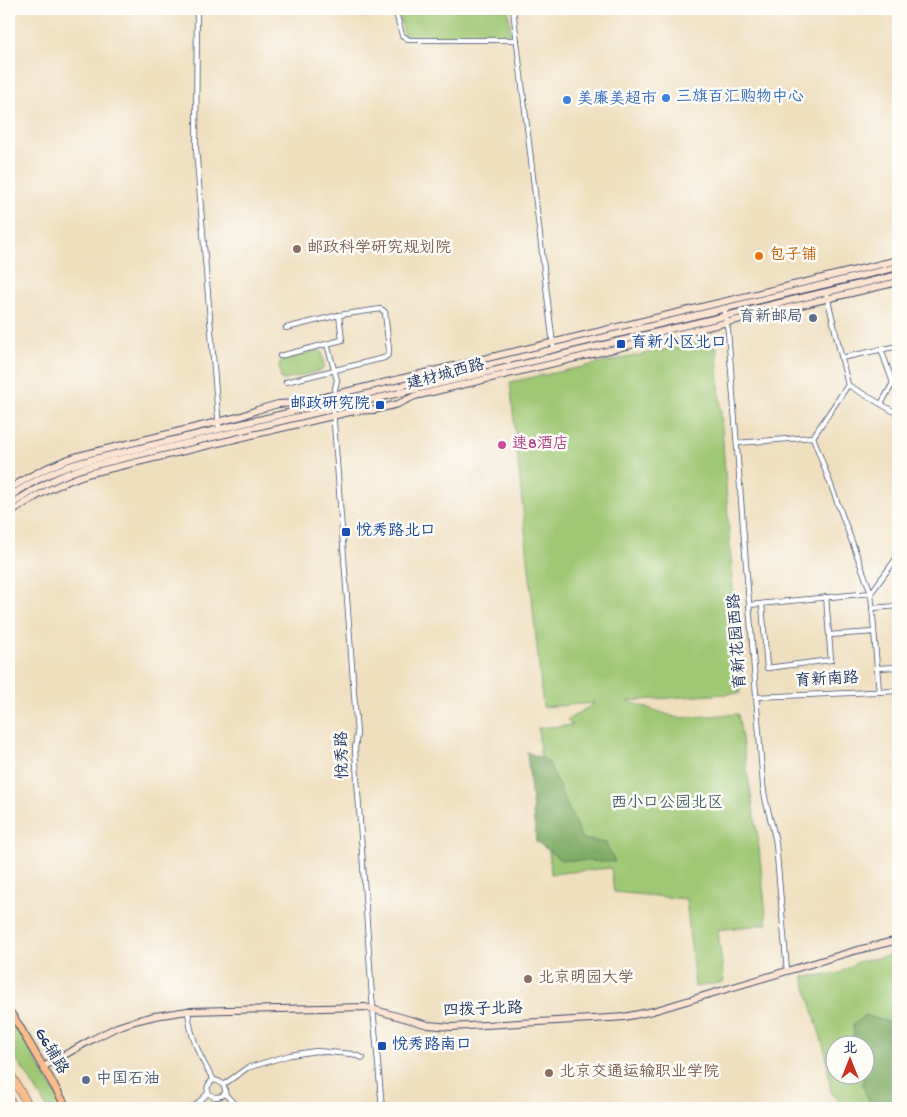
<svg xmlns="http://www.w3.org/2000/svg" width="907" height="1117" font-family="'Gochi Hand','LXGW WenKai TC',sans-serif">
<rect width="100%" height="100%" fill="#fdfcf7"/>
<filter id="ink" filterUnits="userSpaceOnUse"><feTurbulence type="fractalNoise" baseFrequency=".02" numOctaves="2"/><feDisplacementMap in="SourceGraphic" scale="10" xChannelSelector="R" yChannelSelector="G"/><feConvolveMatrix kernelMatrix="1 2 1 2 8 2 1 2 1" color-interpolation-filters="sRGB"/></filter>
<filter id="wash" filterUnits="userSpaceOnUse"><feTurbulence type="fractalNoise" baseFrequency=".0096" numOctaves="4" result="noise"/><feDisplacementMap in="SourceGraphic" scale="20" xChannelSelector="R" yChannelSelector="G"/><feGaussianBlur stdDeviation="1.12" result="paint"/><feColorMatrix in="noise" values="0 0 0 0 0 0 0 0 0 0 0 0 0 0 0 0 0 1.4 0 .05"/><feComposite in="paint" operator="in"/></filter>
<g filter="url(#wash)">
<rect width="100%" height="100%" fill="#f0dfbf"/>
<!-- green -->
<g fill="#9fc874" stroke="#5d7c69" fill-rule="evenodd">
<path d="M398 9H508L511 30 510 35 411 38 404 34Z"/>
<path d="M716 339 740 693 627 701 678 718 738 714 758 839 767 924 718 930 724 982 695 987 686 899 614 892 611 868 551 874 538 728 573 725 567 720 595 703 543 707 510 382Z"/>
<path d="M318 350 322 352 324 367 322 370 285 380 281 379 279 364 282 360Z"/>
<path d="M898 954V1108H845L831 1092 826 1055 803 977 840 973 857 962ZM834 1044H864V1074H834Z"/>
<path d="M9 1016 13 1022 64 1108H47L27 1075 9 1049Z"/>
</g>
<!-- forest -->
<g fill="#7fac66" stroke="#4d6e62">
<path d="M527 752 548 761 582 839 606 843 615 862 561 860 536 841Z"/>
<path d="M865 1015 885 1021 898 1027V1108H872L863 1086 864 1044H854L853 1025Z"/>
</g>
</g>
<g filter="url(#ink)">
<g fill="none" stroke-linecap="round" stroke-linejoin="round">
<!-- street casing -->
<g stroke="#3b496d" stroke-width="6">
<g id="street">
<path d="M197 9 196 148 219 429"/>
<path d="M395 9 402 35 409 40H517"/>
<path d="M513 9 553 345"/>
<path d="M724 308 728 331 763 785C765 805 773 824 776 844L787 971"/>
<path d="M327 344 337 380 333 398V409L357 734 355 749 372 997 382 1108"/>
<path d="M881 349 893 383 898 381"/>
<path d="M280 356 342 340 339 315"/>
<path d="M841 358 898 346"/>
<path d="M286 382 384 358 388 355 389 350 385 312 381 309 339 315 286 328"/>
<path d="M848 385 898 414"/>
<path d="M881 404 893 383"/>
<path d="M737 443 813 437"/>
<path d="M762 604 767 668 831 660 826 597"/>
<path d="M749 605 871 593 813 437 848 385 827 296"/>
<path d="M872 608 898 606"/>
<path d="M829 635 874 632"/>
<path d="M877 668 898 667"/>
<path d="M879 692 871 593 898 556"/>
<path d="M756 697 898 691"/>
<path d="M188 1011C190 1036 200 1059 214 1080 221 1081 226 1086 225 1094 211 1104 200 1087 214 1080"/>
<path d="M223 1085 247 1068 290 1055 316 1051 352 1054 363 1058"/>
<path d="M225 1094 238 1108"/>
<path d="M189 1108 196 1105 208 1093"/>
</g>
</g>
<!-- secondary casing -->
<g stroke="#3b496d" stroke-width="8">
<g id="secondary">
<path d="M9 489C34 473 60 460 90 453L242 416 257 410 278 404 299 403 898 260"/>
<path d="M9 497C34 480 61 467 90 460L898 267"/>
<path d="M9 506C35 488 61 474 91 466L898 275"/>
<path d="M9 514C34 496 61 482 91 473L354 411 374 410 398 404 415 396 898 282"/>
<path d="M43 1067 93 1039 117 1027 135 1021 155 1016 188 1011 365 1007 428 1025 451 1027 610 1018 624 1017 653 1011 854 951 898 940"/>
</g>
</g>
<!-- primary casing -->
<g stroke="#3b496d" stroke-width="9">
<path id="primary" d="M9 1011 18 1024 67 1108"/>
</g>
<!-- highway casing -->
<g stroke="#3b496d" stroke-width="9">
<g id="highway">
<path d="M9 1072 30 1108"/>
<path d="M9 1099 14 1108"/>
</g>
</g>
<!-- street -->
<use href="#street" stroke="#fff" stroke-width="4.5"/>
<!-- secondary -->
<use href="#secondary" stroke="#fde4d1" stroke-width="6"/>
<!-- primary -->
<use href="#primary" stroke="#fabc8b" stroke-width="7"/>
<!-- highway -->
<use href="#highway" stroke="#fabc8b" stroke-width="8"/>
</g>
</g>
<!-- markers -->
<g fill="#3f7fe0" stroke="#fdfcf7" stroke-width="2">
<circle cx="666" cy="98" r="5"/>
<circle cx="567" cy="100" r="5"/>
</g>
<g fill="#8d6e63" stroke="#fdfcf7" stroke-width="2">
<circle cx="297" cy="249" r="5"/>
<circle cx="528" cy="979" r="5"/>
<circle cx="549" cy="1073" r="5"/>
</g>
<circle fill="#e8710a" stroke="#fdfcf7" stroke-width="2" cx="759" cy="256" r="5"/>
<g fill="#5c6f8a" stroke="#fdfcf7" stroke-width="2">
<circle cx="813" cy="318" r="5"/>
<circle cx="86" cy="1080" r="5"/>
</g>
<g fill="#1a4fb4" stroke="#fdfcf7" stroke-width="2">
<rect x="616" y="339" width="10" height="10" rx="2.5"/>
<rect x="375" y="400" width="10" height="10" rx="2.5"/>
<rect x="341" y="527" width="10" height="10" rx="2.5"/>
<rect x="377" y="1041" width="10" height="10" rx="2.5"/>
</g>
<circle fill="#d1479c" stroke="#fdfcf7" stroke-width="2" cx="502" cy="445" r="5"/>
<g text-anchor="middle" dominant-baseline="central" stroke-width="5" stroke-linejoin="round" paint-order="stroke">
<!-- shop labels -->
<g font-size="16" fill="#366cbe" stroke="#fdfcf7" text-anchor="start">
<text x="676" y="98">三旗百汇购物中心</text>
<text x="577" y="100">美廉美超市</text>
</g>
<!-- education labels -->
<g font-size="16" fill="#785e54" stroke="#fdfcf7" text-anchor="start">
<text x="307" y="249">邮政科学研究规划院</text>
<text x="538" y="979">北京明园大学</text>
<text x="559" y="1073">北京交通运输职业学院</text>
</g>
<!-- food labels -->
<g font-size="16" fill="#c56008" stroke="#fdfcf7" text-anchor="start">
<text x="769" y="256">包子铺</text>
</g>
<!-- service labels -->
<g font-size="16" fill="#4e5e75" stroke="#fdfcf7" text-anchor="end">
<text x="803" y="318">育新邮局</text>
<text x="96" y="1080" text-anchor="start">中国石油</text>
</g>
<!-- transit labels -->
<g font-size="16" fill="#164399" stroke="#fdfcf7" text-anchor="start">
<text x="631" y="344">育新小区北口</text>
<text x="370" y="405" text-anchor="end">邮政研究院</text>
<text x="356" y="532">悦秀路北口</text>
<text x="392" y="1046">悦秀路南口</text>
</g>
<!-- street labels -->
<g font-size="16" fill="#1b2f5e" stroke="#fdfcf7">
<text transform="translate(446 376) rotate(-15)">建材城西路</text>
<text transform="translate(739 641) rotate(-94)">育新花园西路</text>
<text transform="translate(827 681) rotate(-3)">育新南路</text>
<text transform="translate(344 755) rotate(-91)">悦秀路</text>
<text transform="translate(483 1011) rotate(-2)">四拨子北路</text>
<text transform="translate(50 1052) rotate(60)">G6辅路</text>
</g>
<!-- hotel labels -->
<g font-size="16" fill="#b23c85" stroke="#fdfcf7" text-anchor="start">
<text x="512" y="445">速8酒店</text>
</g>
<!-- park labels -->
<g font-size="16" fill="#435d65" stroke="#fdfcf7">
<text x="667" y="804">西小口公园北区</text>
</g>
</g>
<!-- margin -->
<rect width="907" height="1117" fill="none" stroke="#fdfcf7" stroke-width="30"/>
<!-- north arrow -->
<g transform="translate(850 1060)"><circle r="24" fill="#fdfcf7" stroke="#a3aaba"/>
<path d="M0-4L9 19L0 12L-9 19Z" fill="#c8321e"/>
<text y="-8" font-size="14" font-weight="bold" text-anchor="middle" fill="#1b2f5e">北</text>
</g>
</svg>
